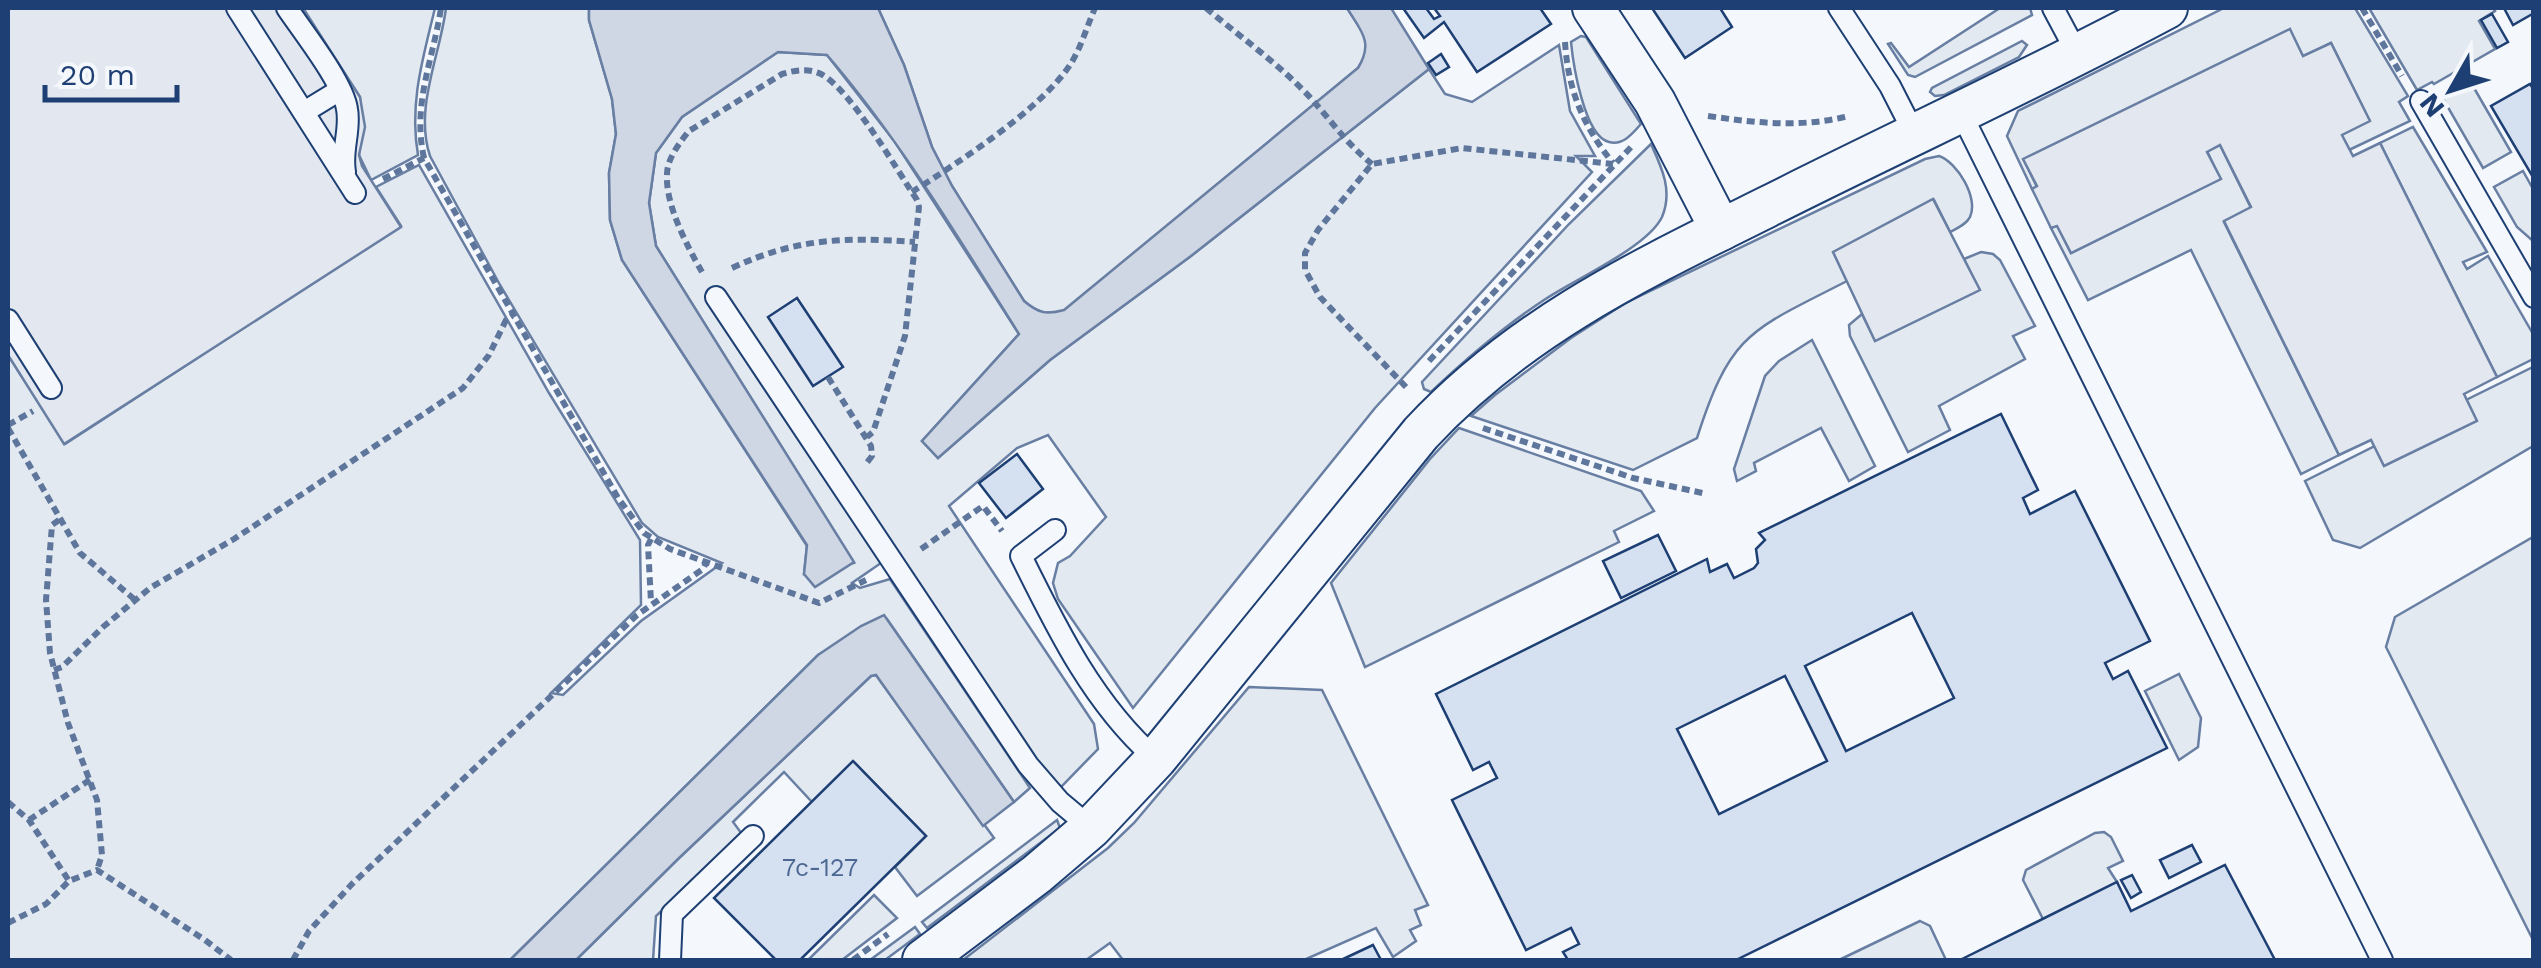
<svg xmlns="http://www.w3.org/2000/svg" width="2541" height="968" font-family="'Work Sans',sans-serif">
<rect width="100%" height="100%" fill="#f4f7fb"/>
<!-- green -->
<g fill="#e3e9f0" stroke="#687fa3" stroke-width="2.5">
<path d="M303 8H435C423 58 409 103 418 155L371 180 359 155 360 97Z"/>
<path d="M446 8H589V20L612 99 616 134 609 173 610 220 622 260 807 546 804 574 854 563 656 246 649 203 656 153 682 117 778 52 827 55 895 142 1019 334 922 441 938 458 1050 360 1191 256 1429 69 1445 94 1472 102 1559 45 1570 111 1595 156H1576L1592 172 1375 408 1133 708 1058 599 1053 583 1058 563 1070 556 1106 517 1048 435 1017 448 949 506 1094 724 1098 749 1059 789 1031 754 721 290 706 296 881 563 852 583 860 588 890 579 1030 788 1014 802 887 619 818 655 510 960H8V355L65 444 401 226 376 187 419 165 549 393 640 540 641 605 551 693 563 695 641 621 722 563 658 537 642 523 500 285 430 156C414 108 440 56 446 8Z"/>
<path d="M878 8H1347L1364 34 1367 53 1358 68 1064 311C1046 315 1038 313 1024 301L952 186 932 147 904 65Z"/>
<path d="M2000 8H2030L2032 15 1915 77 1908 75 1888 44 1891 43 1909 67Z"/>
<path d="M2224 8H2355L2408 96 2399 102 2410 121 2349 150 2341 135 2369 120 2331 43 2303 57 2024 160 2037 187 2032 189 2007 136 2018 111Z"/>
<path d="M2369 8H2493L2495 11 2479 21 2495 49 2434 84 2432 82 2417 90Z"/>
<path d="M1581 36 1586 37 1641 124C1633 133 1623 146 1609 142 1584 136 1573 63 1571 42Z"/>
<path d="M2022 41 2027 45 2019 57 1944 95 1935 96 1930 92 1932 88Z"/>
<path d="M2470 81 2511 152 2483 168 2442 97Z"/>
<path d="M2413 127 2487 252 2463 262 2467 269 2488 256 2533 334V359L2497 377 2380 143Z"/>
<path d="M1651 144C1662 168 1673 191 1662 217 1647 248 1573 280 1544 300 1503 327 1466 359 1431 392L1424 389 1422 382 1569 224Z"/>
<path d="M2220 145 2251 208 2224 222 2339 455 2301 474 2191 250 2088 300 2051 228 2057 225 2071 253 2220 179 2207 151Z"/>
<path d="M1939 156C1957 162 1979 198 1970 217 1966 225 1957 228 1950 232L1934 200 1834 253 1847 281C1752 330 1731 331 1697 438L1633 470 1471 416 1495 395 1571 338 1627 302 1925 159Z"/>
<path d="M2523 171 2533 189V241L2517 227 2494 187Z"/>
<path d="M1981 252 1993 254 2000 260 2035 326 2013 336 2025 359 1939 406 1950 430 1908 452 1850 336 1849 325 1862 314 1875 340 1979 290 1964 259Z"/>
<path d="M1812 340 1875 466 1849 481 1821 428 1754 463 1756 471 1737 481 1734 469 1765 376 1779 361Z"/>
<path d="M2533 367V446L2360 548 2333 540 2305 481 2375 446 2384 465 2476 420 2466 400Z"/>
<path d="M1459 428 1641 491 1654 511 1614 531 1619 542 1365 667 1331 583 1430 459Z"/>
<path d="M2533 537V940L2386 647 2395 617Z"/>
<path d="M2179 674 2201 718 2198 747 2179 760 2145 691Z"/>
<path d="M876 675 994 838 917 896 895 867 926 836 854 762 812 802 784 772 733 822 742 834 656 916 653 960H576L678 859 871 676Z"/>
<path d="M1249 687 1322 690 1428 905 1415 910 1421 925 1410 930 1416 941 1393 957 1376 928 1304 960H1123L1110 943 1086 960H963L1108 848 1134 823Z"/>
<path d="M1057 820 1060 828 927 928 922 922Z"/>
<path d="M2104 832 2111 837 2123 861 2108 868 2117 882 2043 919 2023 880 2026 870 2095 833Z"/>
<path d="M874 895 897 918 842 960H808Z"/>
<path d="M1920 921 1930 926 1946 960H1839Z"/>
<path d="M915 927 920 934 885 960H870Z"/>
</g>
<!-- parking -->
<g fill="#e3e8f0" stroke="#687fa3" stroke-width="2.5">
<path d="M8 8H302L360 97 365 127 359 155 362 166 401 227 64 444 8 355Z"/>
<path d="M2290 29 2303 56 2331 43 2370 121 2342 135 2353 156 2380 143 2497 377 2464 394 2477 421 2384 466 2371 440 2339 455 2224 221 2251 207 2220 145 2207 152 2221 179 2071 253 2057 226 2051 228 2032 189 2037 186 2023 159Z"/>
<path d="M1933 199 1980 290 1875 341 1833 252Z"/>
</g>
<!-- water -->
<g fill="#cfd7e4" stroke="#687fa3" stroke-width="2.5">
<path d="M589 8H878L904 65 932 147 952 186 1024 301C1038 313 1046 315 1064 310L1358 68C1374 42 1361 31 1347 8H1391L1429 69 1191 256 1050 360 938 458 922 441 1019 334C959 239 901 141 827 55L778 52 682 117 656 153 649 203 656 246 854 562 815 587 804 574 807 545 622 260 610 220 609 173 616 134 612 99 589 20Z"/>
<path d="M884 615 1014 802 983 826 876 675 871 676 678 859 576 960H510L818 655 861 626Z"/>
</g>
<!-- building -->
<g fill="#d5e0f0" stroke="#1d3f73" stroke-width="2.5" fill-rule="evenodd">
<path d="M1403 8H1426L1434 19 1440 16 1434 8H1540L1551 24 1477 72 1444 22 1424 38Z"/>
<path d="M1652 8H1720L1732 27 1685 58Z"/>
<path d="M2504 8H2534V13L2513 25Z"/>
<path d="M2492 14 2508 42 2497 48 2481 20Z"/>
<path d="M1441 54 1449 67 1436 75 1428 63Z"/>
<path d="M2530 84 2534 90V179L2491 106Z"/>
<path d="M797 298 843 367 813 386 768 317Z"/>
<path d="M2001 414 2038 490 2023 498 2030 514 2075 491 2150 641 2105 663 2113 679 2128 671 2167 748 1736 960H1568L1563 952 1579 944 1571 928 1526 950 1452 800 1497 778 1489 762 1473 770 1436 694 1707 559 1710 572 1727 564 1734 578 1754 568 1758 563 1756 549 1765 540 1759 533ZM1912 613 1954 698 1846 751 1805 666ZM1785 676 1827 761 1719 814 1677 729Z"/>
<path d="M1017 454 1043 489 1006 518 979 483Z"/>
<path d="M1658 535 1676 571 1621 598 1603 561Z"/>
<path d="M853 761 926 836 800 960H776L714 898Z"/>
<path d="M2192 845 2201 862 2169 878 2160 860Z"/>
<path d="M2225 865 2275 960H1960L2117 882 2131 911Z"/>
<path d="M2132 875 2141 892 2131 898 2121 880Z"/>
<path d="M1373 945 1381 960H1341Z"/>
</g>
<g fill="none" stroke-linecap="round" stroke-linejoin="round">
<!-- service casing -->
<g stroke="#1d3f73" stroke-width="24">
<g id="service">
<path d="M237 8 355 193"/>
<path d="M287 8C303 32 343 82 347 109 351 130 341 150 345 172"/>
<path d="M1839 8 1890 86 1914 133"/>
<path d="M2053 8 2077 53"/>
<path d="M2421 101 2534 297"/>
<path d="M1960 111 2382 960"/>
<path d="M304 112 340 90"/>
<path d="M716 297 1028 765 1060 802 1091 828"/>
<path d="M8 320 51 388"/>
<path d="M1055 530 1021 556C1057 629 1094 705 1156 759"/>
<path d="M670 960 672 914 753 836"/>
</g>
</g>
<!-- minor casing -->
<g stroke="#1d3f73" stroke-width="44">
<g id="minor">
<path d="M1593 8 1655 102 1721 230"/>
<path d="M923 960 1037 874 1091 828 1156 759 1421 433C1521 326 1638 271 1767 207 1900 140 2036 78 2167 8"/>
</g>
</g>
<!-- path -->
<g stroke="#5e769c" stroke-width="6" stroke-dasharray="8 5" stroke-linecap="butt">
<path d="M1206 8C1238 35 1272 59 1302 89 1327 114 1344 142 1372 164"/>
<path d="M2362 8 2402 76"/>
<path d="M1565 42C1568 90 1583 126 1613 163"/>
<path d="M1708 116C1757 123 1801 128 1849 116"/>
<path d="M424 158C412 104 433 60 441 8"/>
<path d="M383 179 424 158 618 498 644 533 670 549 819 603 866 580"/>
<path d="M912 192C960 161 1039 111 1070 65 1081 48 1087 26 1095 8"/>
<path d="M732 268C796 238 846 237 915 242"/>
<path d="M702 272C687 246 665 204 667 174 667 159 680 142 689 131L782 74C796 70 808 68 821 74 851 90 897 170 917 200L919 207 905 336 873 432 867 437"/>
<path d="M1429 361 1634 144"/>
<path d="M828 377 871 446 872 456 865 465"/>
<path d="M1406 387 1320 297 1305 270V253L1318 230 1372 164 1462 148 1613 164"/>
<path d="M8 425 33 411"/>
<path d="M8 428 80 553 134 599"/>
<path d="M1483 428 1633 478 1707 494"/>
<path d="M59 520 52 525 46 600 50 653 68 723 97 800 102 855 97 870"/>
<path d="M651 539 648 545 651 602"/>
<path d="M921 549 983 506 1002 531"/>
<path d="M54 670 62 667 103 627 150 588 234 539 463 388 489 355 506 320 512 316"/>
<path d="M8 802 29 820 69 881"/>
<path d="M29 820 91 779"/>
<path d="M8 923 46 904 69 881 97 870 205 940 231 960"/>
<path d="M293 960 309 931 352 884 637 615 703 569 706 563"/>
<path d="M853 960 888 934"/>
</g>
<!-- service -->
<use href="#service" stroke="#f4f7fb" stroke-width="20"/>
<!-- minor -->
<use href="#minor" stroke="#f4f7fb" stroke-width="40"/>
</g>
<g text-anchor="middle" dominant-baseline="central" stroke-width="8" stroke-linejoin="round" paint-order="stroke">
<!-- number labels -->
<g font-size="25" fill="#4b6792">
<text x="820" y="867">7c-127</text>
</g>
</g>
<!-- border -->
<rect width="2541" height="968" fill="none" stroke="#1d3f73" stroke-width="20"/>
<!-- north arrow -->
<g transform="translate(2451 90) rotate(231)" stroke="#f4f7fb" stroke-width="8" paint-order="stroke">
<path d="M0-8L18 38L0 25L-18 38Z" fill="#1d3f73"/>
<text y="-15" font-size="28" font-weight="bold" text-anchor="middle" fill="#1d3f73">N</text>
</g>
<!-- scale -->
<path d="M45 85v15h132v-15" fill="none" stroke="#1d3f73" stroke-width="5"/>
<text x="60" y="85" font-size="30" fill="#1d3f73" stroke="#f4f7fb" stroke-width="8" paint-order="stroke">20 m</text>
</svg>
